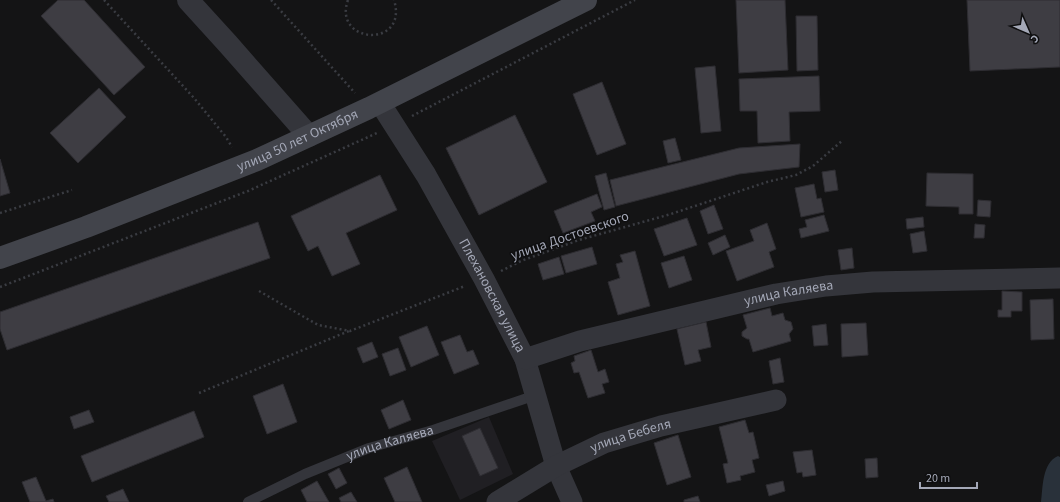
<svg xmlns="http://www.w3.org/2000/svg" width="1060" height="502" font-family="'Source Sans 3',sans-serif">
<rect width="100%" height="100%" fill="#141415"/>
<!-- built -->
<path fill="#201f23" d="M489 417 513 474 460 500 432 441Z"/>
<!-- water -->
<path fill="#29313a" d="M1058 456 1060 457V502H1041C1043 487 1042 463 1058 456Z"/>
<!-- building -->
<g fill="#3e3d43" stroke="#2e2d32">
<path d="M58 0H84L145 67 114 95 41 16Z"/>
<path d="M736 0H785L788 70 739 73Z"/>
<path d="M967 0H1060V67L970 71Z"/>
<path d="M796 16H817L818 70 797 71Z"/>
<path d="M715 66 721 131 701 133 695 68Z"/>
<path d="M819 76 820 111 789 112 790 141 758 143 757 111H740L739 79Z"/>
<path d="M602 82 626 144 597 155 573 94Z"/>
<path d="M99 88 126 117 78 163 50 133Z"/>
<path d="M515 115 547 182 479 215 446 148Z"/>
<path d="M675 138 681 160 668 163 663 141Z"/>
<path d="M800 144 799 167 739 174 616 206 610 180 739 148Z"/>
<path d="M0 159 10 193 0 196Z"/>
<path d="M835 170 838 190 825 192 822 172Z"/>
<path d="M606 173 615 207 604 210 595 176Z"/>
<path d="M927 173 973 174V214H959V207L926 206Z"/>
<path d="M380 175 397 210 346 233 360 264 332 276 318 246 308 251 291 216Z"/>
<path d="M814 184 817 199 821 198 824 212 801 217 795 188Z"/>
<path d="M597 194 602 207 591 212 595 221 563 233 554 211Z"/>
<path d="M978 200 991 201 990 217 977 216Z"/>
<path d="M714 205 723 229 708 234 700 211Z"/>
<path d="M824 215 829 231 801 238 799 229 807 227 805 220Z"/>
<path d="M923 217 924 227 907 229 906 219Z"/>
<path d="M687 218 697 245 664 256 654 229Z"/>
<path d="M258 222 270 258 7 350 0 329V312Z"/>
<path d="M767 223 776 249 769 252 774 267 737 281 726 251 754 241 750 230Z"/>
<path d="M975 224 985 225 984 238H974Z"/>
<path d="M924 231 927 251 913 253 910 234Z"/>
<path d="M725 235 730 247 713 255 708 243Z"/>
<path d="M592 247 597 264 566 273 561 256Z"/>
<path d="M852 248 854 268 841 270 838 250Z"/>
<path d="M635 251 650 306 618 315 608 282 620 278 616 264 623 262 620 255Z"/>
<path d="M684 256 692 280 669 288 661 263Z"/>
<path d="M559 257 564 274 543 280 538 264Z"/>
<path d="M1002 291 1022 292V311H1011V317H998V310H1002Z"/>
<path d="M1053 299 1054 339 1031 340 1030 300Z"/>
<path d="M770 308 772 316 783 313 785 320 791 322 793 329 789 334 791 341 753 352 749 339H747L742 336V332L747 328 743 315Z"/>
<path d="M706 322 711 347 698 350 701 361 685 365 677 329Z"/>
<path d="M866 323 868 355 842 357 841 324Z"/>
<path d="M826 324 828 345 814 346 812 326Z"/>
<path d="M427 326 439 355 411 367 399 337Z"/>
<path d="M460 335 467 352 473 350 479 364 454 374 441 342Z"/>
<path d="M372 342 378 357 363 363 357 348Z"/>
<path d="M398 348 406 370 390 376 382 354Z"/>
<path d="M591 350 598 372 605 369 609 382 602 384 605 393 588 398 579 372 574 373 571 363 575 361 574 356Z"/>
<path d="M780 358 784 382 773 384 769 361Z"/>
<path d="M283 384 297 422 267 434 253 396Z"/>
<path d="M403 400 411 420 389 429 381 410Z"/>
<path d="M89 410 94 422 74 429 70 417Z"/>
<path d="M194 411 204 437 92 482 81 456Z"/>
<path d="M745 420 749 433 753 432 759 458 752 460 755 472 740 476 741 480 727 483 723 464 728 463 719 427Z"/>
<path d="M480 428 498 468 480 476 462 436Z"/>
<path d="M678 435 691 477 667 485 654 443Z"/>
<path d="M812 450 816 475 803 477 802 472 797 473 793 452Z"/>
<path d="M877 458 878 477 866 478 865 459Z"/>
<path d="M407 467 422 502H395L384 478Z"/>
<path d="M339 468 347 483 336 489 328 474Z"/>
<path d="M36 477 46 501 53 499 54 502H30L22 482Z"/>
<path d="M317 481 329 502H307L301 490Z"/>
<path d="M783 481 785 491 769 496 766 485Z"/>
<path d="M123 489 129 502H109L106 496Z"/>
<path d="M351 492 357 502H341L339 498Z"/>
<path d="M698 496 700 502H684V500Z"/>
</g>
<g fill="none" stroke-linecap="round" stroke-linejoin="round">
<!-- path -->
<g stroke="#3a3c42" stroke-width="2.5" stroke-dasharray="2 3" stroke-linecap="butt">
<path d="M104 0 194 98 226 137 232 147"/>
<path d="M271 0 355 93"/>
<path d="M348 0C332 44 409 49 394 0"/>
<path d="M412 116 635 0"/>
<path d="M0 213 72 190"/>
<path d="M501 271 521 261 579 240 671 214 767 182 796 175 813 166 843 140"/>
<path d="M0 287 248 191 377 133"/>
<path d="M259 291 318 325 350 331 465 286"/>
<path d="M199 393 349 331"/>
</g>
<!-- service -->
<path stroke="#34353b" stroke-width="10" id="s1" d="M248 502 305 474 369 448 433 430 536 395"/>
<!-- minor -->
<g stroke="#34353b" stroke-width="21">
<path id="s2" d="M380 103 426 175 484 279 525 359 556 466 572 502"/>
<path id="s3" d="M525 359 580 341 776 294 826 286 873 282 1060 278"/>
<path id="s4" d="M497 502 556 466 604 443 661 426 776 400"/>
</g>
<!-- tertiary -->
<path stroke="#34353b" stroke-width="22" d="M188 0 228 44 309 136"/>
<!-- secondary -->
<path stroke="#42444b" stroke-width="22" id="s5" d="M0 258 86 227 257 160 369 108 586 0"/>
</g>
<g text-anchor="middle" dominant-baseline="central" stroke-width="3" stroke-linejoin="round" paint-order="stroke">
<!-- street labels -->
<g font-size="14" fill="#a4a8b7" stroke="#0f0f10">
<text stroke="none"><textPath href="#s5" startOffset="320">улица 50 лет Октября</textPath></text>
<text transform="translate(570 236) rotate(-19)">улица Достоевского</text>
<text stroke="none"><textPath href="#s3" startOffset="272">улица Каляева</textPath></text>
<text stroke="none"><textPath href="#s2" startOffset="223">Плехановская улица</textPath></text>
<text stroke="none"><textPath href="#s4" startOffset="150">улица Бебеля</textPath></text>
<text stroke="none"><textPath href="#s1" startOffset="154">улица Каляева</textPath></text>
</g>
</g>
<!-- north arrow -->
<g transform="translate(1028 32) rotate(135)" stroke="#0f0f10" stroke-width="3" paint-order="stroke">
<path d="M0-3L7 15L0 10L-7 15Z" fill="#a4a8b7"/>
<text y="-6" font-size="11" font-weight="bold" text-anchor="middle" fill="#a4a8b7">С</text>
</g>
<!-- scale -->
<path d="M920 482v6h57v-6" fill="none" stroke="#a4a8b7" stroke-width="2"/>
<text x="926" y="482" font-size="12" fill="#a4a8b7" stroke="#0f0f10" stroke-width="3" paint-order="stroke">20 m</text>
</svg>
